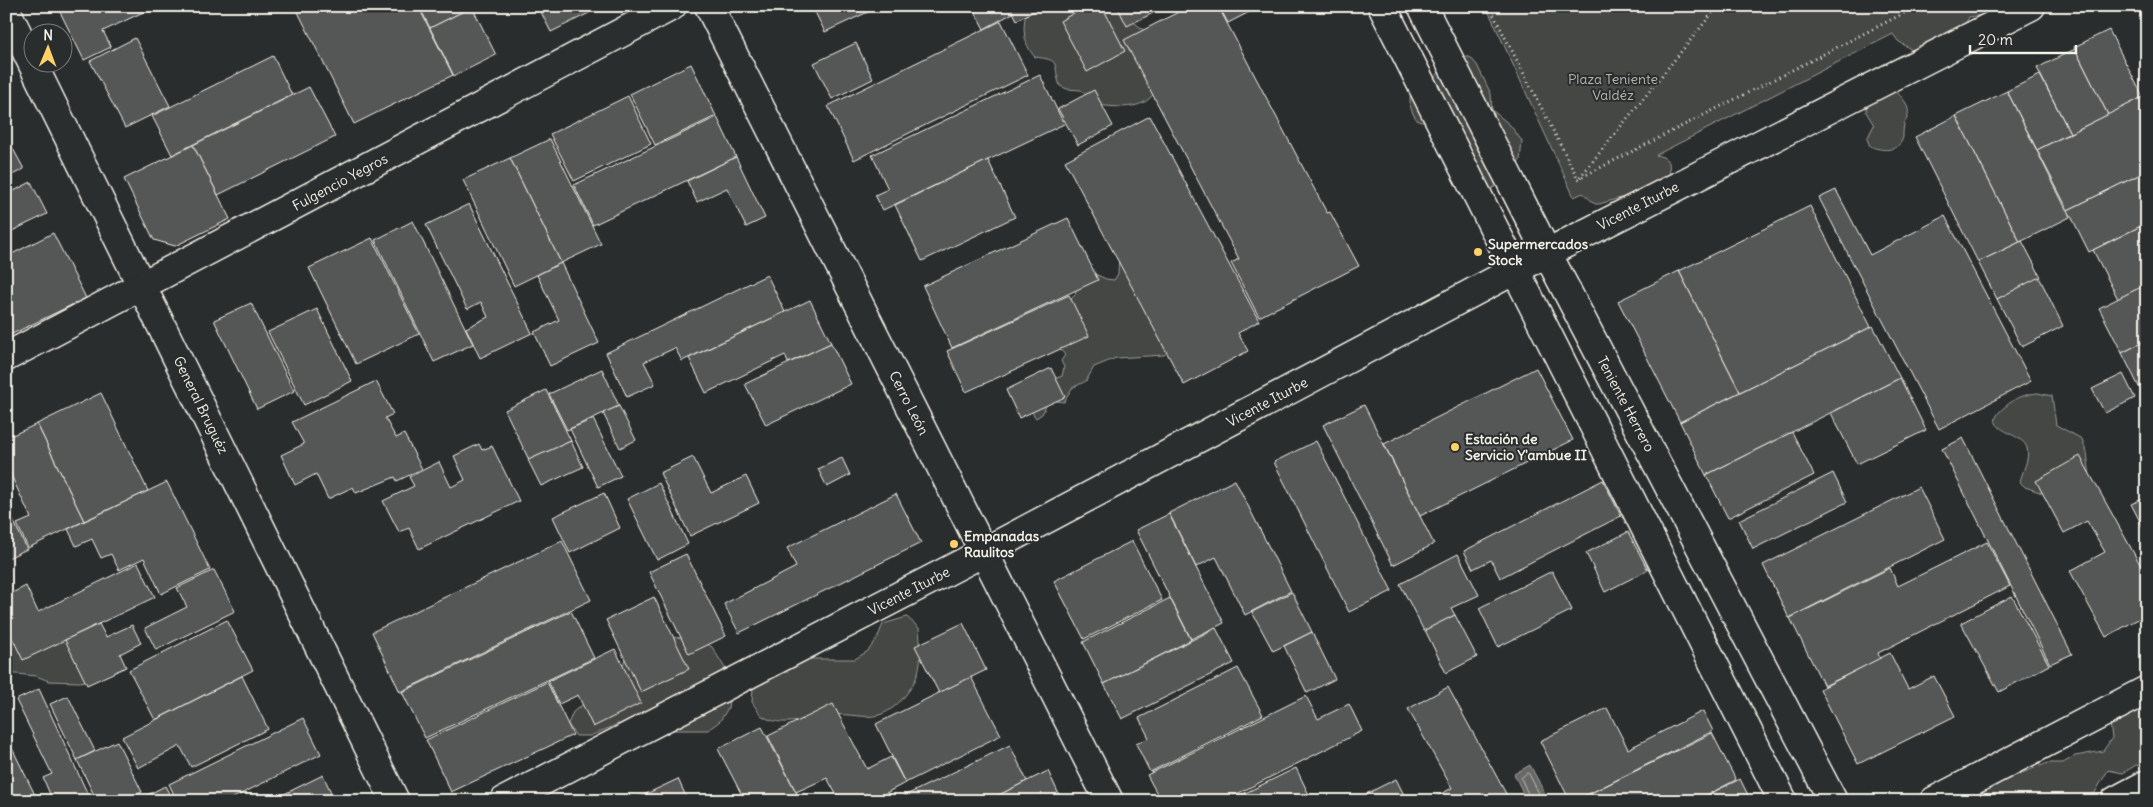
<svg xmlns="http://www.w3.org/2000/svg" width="2153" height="807" font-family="Delius,sans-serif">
<rect width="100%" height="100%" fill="#2a2d2e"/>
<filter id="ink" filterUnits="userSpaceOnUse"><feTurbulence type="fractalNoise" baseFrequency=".02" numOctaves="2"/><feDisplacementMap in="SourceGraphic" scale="10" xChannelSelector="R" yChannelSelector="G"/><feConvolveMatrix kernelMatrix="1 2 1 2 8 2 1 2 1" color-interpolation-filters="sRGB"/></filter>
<g filter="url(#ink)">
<!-- green -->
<g fill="#444645" stroke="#9c9c96">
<path d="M1028 6H1073L1076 14 1103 6H1114L1146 32 1154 93C1143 111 1116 107 1096 105L1081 90 1067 89 1060 86C1052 64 1063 60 1035 57 1022 43 1022 24 1028 6Z"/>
<path d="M1486 6H1995C1990 16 1980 15 1969 17L1962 30 1920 50H1912L1898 41 1893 34 1656 155 1663 157 1669 162 1670 178 1635 194 1599 204H1595L1583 193 1574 197Z"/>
<path d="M1458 57H1470L1477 65 1491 94 1492 110 1510 125 1522 141 1520 160 1512 174 1486 193 1458 187 1453 180 1434 125 1418 121C1410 112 1408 101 1412 90L1437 75 1442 68Z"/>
<path d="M1892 89C1901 95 1912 106 1907 118 1905 124 1905 119 1904 125 1903 129 1903 133 1903 137 1899 153 1881 151 1870 146L1867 139 1874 125 1866 112 1867 103Z"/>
<path d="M1119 251 1171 350 1164 355 1116 358 1094 367 1086 381 1072 388 1064 402 1049 400 1042 414 1036 418 1031 411 1048 381 1062 376 1064 367 1061 361 1065 355 1055 343 1069 322 1071 299 1076 294 1075 286 1093 273 1106 279 1114 280 1118 274Z"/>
<path d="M2038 393 2052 396 2056 425 2082 439 2087 453 2090 476 2048 495 2025 487 2020 482C2022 471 2030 460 2027 448 2022 431 1975 430 2006 406 2015 398 2025 394 2038 393Z"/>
<path d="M907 617 919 628C921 657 924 673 904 697 897 705 889 712 879 715 865 719 848 713 833 715 812 717 781 730 761 715 758 712 755 706 752 702L753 688 764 677 806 659H855L868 651 877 639 883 624Z"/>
<path d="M6 619 57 640H89L94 680 79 682 49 681 36 676 6 673Z"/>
<path d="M642 637 698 638 712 647 728 673 730 694 728 708 720 721 708 730H646L618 724 590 736H576L568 724 573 712 621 674 628 646Z"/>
<path d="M2147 702V767L2136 765 2123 773 2108 770 2093 796 2087 801H1944L1978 775 2006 779 2048 763H2063L2075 756 2103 751 2112 738 2110 723Z"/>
</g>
<!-- water -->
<path fill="#676866" stroke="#9f9f9a" d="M1530 765 1549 801H1527L1514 774Z"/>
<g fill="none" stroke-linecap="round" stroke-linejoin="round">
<!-- shore -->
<path stroke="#bcbab4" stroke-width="1" d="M1531 801 1521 778 1527 773 1529 774 1543 801"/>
</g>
<!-- building -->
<g fill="#555756" stroke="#f4f1e8">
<path d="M57 6H156L103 31 111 47 84 60Z"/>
<path d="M295 6H418L453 75 354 124Z"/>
<path d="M419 6H474L430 28Z"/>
<path d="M538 6H603L551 32Z"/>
<path d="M812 6H868L870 11 825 32Z"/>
<path d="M972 6H1010L1013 13 984 29Z"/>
<path d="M1010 6H1044L1017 20Z"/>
<path d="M1086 6H1102L1125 51 1087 72 1060 21Z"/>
<path d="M1117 6H1167L1127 26Z"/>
<path d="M1190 6H1218L1327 213 1330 212 1359 266 1259 317 1231 263 1239 259 1124 40Z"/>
<path d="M1219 6H1261L1228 23Z"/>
<path d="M472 7 496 55 454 76 430 28Z"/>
<path d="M1001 21 1028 75 854 160 828 106Z"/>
<path d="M2109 30 2143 97 2108 115 2074 47Z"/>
<path d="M135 38 170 106 125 128 90 61Z"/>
<path d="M856 43 873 79 832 99 814 63Z"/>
<path d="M2075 49 2108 115 2070 133 2037 68Z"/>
<path d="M273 56 292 95 172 155 152 116Z"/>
<path d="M691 64 716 116 655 145 630 94Z"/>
<path d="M1040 75 1064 124 883 210 875 195 888 189 872 155Z"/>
<path d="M2040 75 2070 133 2037 150 2007 91Z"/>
<path d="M309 87 335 137 218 195 193 145Z"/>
<path d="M1094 90 1113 126 1078 145 1058 109Z"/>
<path d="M2007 91 2070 217 2020 242 1956 116Z"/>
<path d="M628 96 651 144 574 181 550 134Z"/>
<path d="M2143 97 2147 104V171L2068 210 2037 150Z"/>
<path d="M1150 116 1259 321 1238 333 1248 351 1184 385 1065 161Z"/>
<path d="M1956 116 2020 242 1978 262 1915 137Z"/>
<path d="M717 117 736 157 593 225 574 185Z"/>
<path d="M6 136 24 169 6 178Z"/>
<path d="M550 139 601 244 561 263 510 158Z"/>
<path d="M193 145 230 219 175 246 154 240 124 179Z"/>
<path d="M736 157 765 218 746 227 727 188 697 202 687 181Z"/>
<path d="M510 158 561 263 514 286 463 180Z"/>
<path d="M988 160 1015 217 922 261 895 205Z"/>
<path d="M2147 171V223L2089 252 2068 210Z"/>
<path d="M31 182 47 214 6 234V195Z"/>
<path d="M1836 190 1870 255 1945 216 2031 381 1939 429 1819 198Z"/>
<path d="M469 204 532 333 480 358 466 328 488 317 481 302 467 309 426 225Z"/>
<path d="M1810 206 1871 327 1740 392 1679 271Z"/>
<path d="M1068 218 1098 280 952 348 923 286Z"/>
<path d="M413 221 473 344 434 362 375 240Z"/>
<path d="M2147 223V284L2118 299 2093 250Z"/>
<path d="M53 233 86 298 6 337V257Z"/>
<path d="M372 238 419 334 356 364 309 268Z"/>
<path d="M2022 241 2041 277 1997 299 1978 262Z"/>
<path d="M561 263 599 343 550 366 534 332 559 320 537 275Z"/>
<path d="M1679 271 1740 392 1680 422 1618 301Z"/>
<path d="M767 275 785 312 682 361 675 348 644 362 655 384 627 397 606 353Z"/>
<path d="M2039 277 2063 326 2022 347 1997 299Z"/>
<path d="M2147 284V340L2122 353 2099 308Z"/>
<path d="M1069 295 1089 336 966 392 947 351Z"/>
<path d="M810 300 831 343 788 363 785 355 706 393 689 358Z"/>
<path d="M251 303 294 391 257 409 214 320Z"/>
<path d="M317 309 352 381 304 405 268 332Z"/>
<path d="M1873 326 1900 378 1706 475 1680 422Z"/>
<path d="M2147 340V383L2139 387 2122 353Z"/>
<path d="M831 343 851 384 766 425 745 384Z"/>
<path d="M1051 368 1065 397 1019 418 1006 390Z"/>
<path d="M1536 368 1573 440 1420 516 1384 444Z"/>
<path d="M602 369 619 406 567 430 549 394Z"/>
<path d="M2123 374 2135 398 2105 413 2092 389Z"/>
<path d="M1900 378 1926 430 1857 464 1831 413Z"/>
<path d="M376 381 393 414 385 418 396 438 404 434 422 469 397 481 395 477 356 493 353 487 328 499 316 474 295 485 281 455 304 444 292 422Z"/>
<path d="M546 390 571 441 529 460 505 410Z"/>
<path d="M101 393 148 491 84 521 37 424Z"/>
<path d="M1364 405 1434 544 1393 565 1323 425Z"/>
<path d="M619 406 636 440 620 448 603 413Z"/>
<path d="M593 419 621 476 598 487 570 429Z"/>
<path d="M37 424 84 521 28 548 17 524 31 518 10 473 6 475V438Z"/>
<path d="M1792 432 1814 475 1728 518 1706 475Z"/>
<path d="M1963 438 2072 654 2050 664 1942 449Z"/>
<path d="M571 441 583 467 541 486 528 460Z"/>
<path d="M1316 441 1392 591 1349 612 1274 462Z"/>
<path d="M479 444 482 450 492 446 519 501 419 549 409 528 399 532 383 501 414 486 409 477 439 462 451 487 465 480 454 456Z"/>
<path d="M2080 456 2147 577V614L2106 637 2070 571 2105 552 2087 521 2064 533 2036 481Z"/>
<path d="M693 457 711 493 746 476 759 503 690 536 660 473Z"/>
<path d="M842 458 850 475 827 487 818 469Z"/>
<path d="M1833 473 1847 502 1753 549 1739 520Z"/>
<path d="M1235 480 1291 591 1245 615 1216 557 1196 567 1169 513Z"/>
<path d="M1603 480 1621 516 1500 578 1491 560 1473 569 1464 551Z"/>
<path d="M167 482 210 570 161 594 144 558 119 570 111 554 101 558 92 539 76 546 68 529Z"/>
<path d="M659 483 688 544 657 560 627 499Z"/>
<path d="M1919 487 1945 539 1789 618 1763 565Z"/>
<path d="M604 493 620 528 570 553 553 517Z"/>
<path d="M896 494 921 543 739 633 724 604 796 567 787 548Z"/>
<path d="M2147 497V535L2131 504Z"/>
<path d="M6 506 27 549 6 559Z"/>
<path d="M1169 514 1224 623 1191 639 1136 530Z"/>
<path d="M1628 532 1648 570 1605 592 1586 553Z"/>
<path d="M562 541 591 600 400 692 372 632Z"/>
<path d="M1132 541 1162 600 1084 639 1054 581Z"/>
<path d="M1987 542 2010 586 1878 653 1880 659 1824 686 1790 618 1890 568 1898 586Z"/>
<path d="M686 554 726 636 689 654 649 572Z"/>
<path d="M1458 554 1479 595 1451 608 1455 615 1424 631 1400 584Z"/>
<path d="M138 563 155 597 23 660 6 625V596L26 586 38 612Z"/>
<path d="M214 570 235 611 156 650 145 628 187 607 177 588Z"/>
<path d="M1552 571 1572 610 1498 647 1479 608Z"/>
<path d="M1292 592 1312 632 1273 651 1252 612Z"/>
<path d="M2012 596 2049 665 1999 692 1961 623Z"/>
<path d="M654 597 689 669 641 692 606 620Z"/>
<path d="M1170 598 1191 640 1104 684 1083 642Z"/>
<path d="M571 611 594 658 425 738 402 692Z"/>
<path d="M1455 615 1477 657 1446 673 1425 630Z"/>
<path d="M227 620 253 670 155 720 129 670Z"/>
<path d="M963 623 986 670 939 693 915 646Z"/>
<path d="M99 624 106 637 132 625 141 643 120 654 126 667 87 685 65 640Z"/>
<path d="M1216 628 1234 663 1122 719 1104 684Z"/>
<path d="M1312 632 1335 679 1307 693 1284 646Z"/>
<path d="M615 649 641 703 593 727 578 695 559 704 548 681Z"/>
<path d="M1890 653 1908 689 1934 676 1955 716 1858 764 1820 689Z"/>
<path d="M1238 668 1263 715 1150 772 1136 744 1149 738 1139 718Z"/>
<path d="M242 676 268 729 191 767 180 746 138 768 122 737Z"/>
<path d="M971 677 1001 735 905 783 876 724Z"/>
<path d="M547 682 573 735 451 792 426 740Z"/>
<path d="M1448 687 1510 801H1428L1452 788 1408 709Z"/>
<path d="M39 689 91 801H53L43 778 52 774 16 700Z"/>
<path d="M68 696 95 751 77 760 50 704Z"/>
<path d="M1306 696 1318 719 1349 704 1362 731 1223 801H1161L1147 775Z"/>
<path d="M833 704 867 769 891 757 905 783 871 801H840L827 778 796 792 768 736Z"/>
<path d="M1607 708 1628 749 1703 711 1713 731 1575 801H1570L1540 741Z"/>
<path d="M303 718 321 754 227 801H177L169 784Z"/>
<path d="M762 727 796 792 800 801H745L718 749Z"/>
<path d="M1712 733 1736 780 1695 801H1575Z"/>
<path d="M117 741 142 792 123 801H97L77 760Z"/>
<path d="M10 744 38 801H6V746Z"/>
<path d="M1010 745 1027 781 987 801H904L902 797Z"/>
<path d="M1296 768 1312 801H1229Z"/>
<path d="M1048 771 1062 801H987L1027 781Z"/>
<path d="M323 775 335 801H270Z"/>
<path d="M678 779 688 801H631Z"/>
<path d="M1396 779 1407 801H1369L1366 794Z"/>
<path d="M1740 779 1751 801H1700L1699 799Z"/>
<path d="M165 786 173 801H136Z"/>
</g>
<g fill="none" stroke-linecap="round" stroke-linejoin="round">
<!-- minor casing -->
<g stroke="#f4f1e8" stroke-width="31">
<g id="minor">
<path d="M709 6 1109 801"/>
<path d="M1382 6 1783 801"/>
<path d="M1422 6 1547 253 1833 801"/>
<path d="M6 10 395 801"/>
<path d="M6 357 672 6"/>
<path d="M504 801 984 552 1547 253 2031 6"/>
</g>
</g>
<!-- major casing -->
<g stroke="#f4f1e8" stroke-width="31">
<g id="major">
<path d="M1934 801 2147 690"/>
<path d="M2115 801 2147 784"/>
</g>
</g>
<!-- path -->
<g stroke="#f4f1e8" stroke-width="3" stroke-dasharray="1 4" stroke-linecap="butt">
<path d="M1489 6 1578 179"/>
<path d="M1580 177 1718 6"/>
<path d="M1578 179 1918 6"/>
</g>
<!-- minor -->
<use href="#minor" stroke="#2a2d2e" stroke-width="28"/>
<!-- major -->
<use href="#major" stroke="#2a2d2e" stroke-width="28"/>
</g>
</g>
<!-- markers -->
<g fill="#ffd166" stroke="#2a2d2e" stroke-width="2">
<circle cx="1478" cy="252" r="5"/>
<circle cx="1455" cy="447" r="5"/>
<circle cx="954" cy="544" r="5"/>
</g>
<g text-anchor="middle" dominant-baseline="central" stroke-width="4" stroke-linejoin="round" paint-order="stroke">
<!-- park labels -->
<g font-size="14" fill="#b6b5af" stroke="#2a2d2e">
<text x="1613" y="79">Plaza Teniente<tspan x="1613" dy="16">Valdéz</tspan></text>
</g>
<!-- street labels -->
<g font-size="14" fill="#f4f1e8" stroke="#2a2d2e">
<text transform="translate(340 182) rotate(-28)">Fulgencio Yegros</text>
<text transform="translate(1638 206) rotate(-27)">Vicente Iturbe</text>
<text transform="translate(1267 402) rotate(-28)">Vicente Iturbe</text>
<text transform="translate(909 403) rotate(63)">Cerro León</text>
<text transform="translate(1626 404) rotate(62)">Teniente Herrero</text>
<text transform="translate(201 405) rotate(64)">General Bruguéz</text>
<text transform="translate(909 591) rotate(-27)">Vicente Iturbe</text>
</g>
<!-- poi labels -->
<g font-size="14" font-weight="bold" fill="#f4f1e8" stroke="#2a2d2e" text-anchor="start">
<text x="1488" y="244">Supermercados<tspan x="1488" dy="16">Stock</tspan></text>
<text x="1465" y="439">Estación de<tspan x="1465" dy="16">Servicio Y'ambue II</tspan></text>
<text x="964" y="536">Empanadas<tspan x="964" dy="16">Raulitos</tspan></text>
</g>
</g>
<!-- margin -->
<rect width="2153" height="807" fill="none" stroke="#2a2d2e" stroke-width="25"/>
<rect x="12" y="12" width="2128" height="782" fill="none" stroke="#f4f1e8" stroke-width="2" filter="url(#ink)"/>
<!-- north arrow -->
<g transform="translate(48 48) rotate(1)"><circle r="24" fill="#2a2d2e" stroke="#7b7b78"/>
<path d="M0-4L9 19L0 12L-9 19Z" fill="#ffd166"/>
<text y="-8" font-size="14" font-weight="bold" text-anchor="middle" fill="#f4f1e8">N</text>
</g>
<!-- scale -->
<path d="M1970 45v8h106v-8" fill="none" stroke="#f4f1e8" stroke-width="2.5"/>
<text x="1978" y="45" font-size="15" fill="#f4f1e8" stroke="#2a2d2e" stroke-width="4" paint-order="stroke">20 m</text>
</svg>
